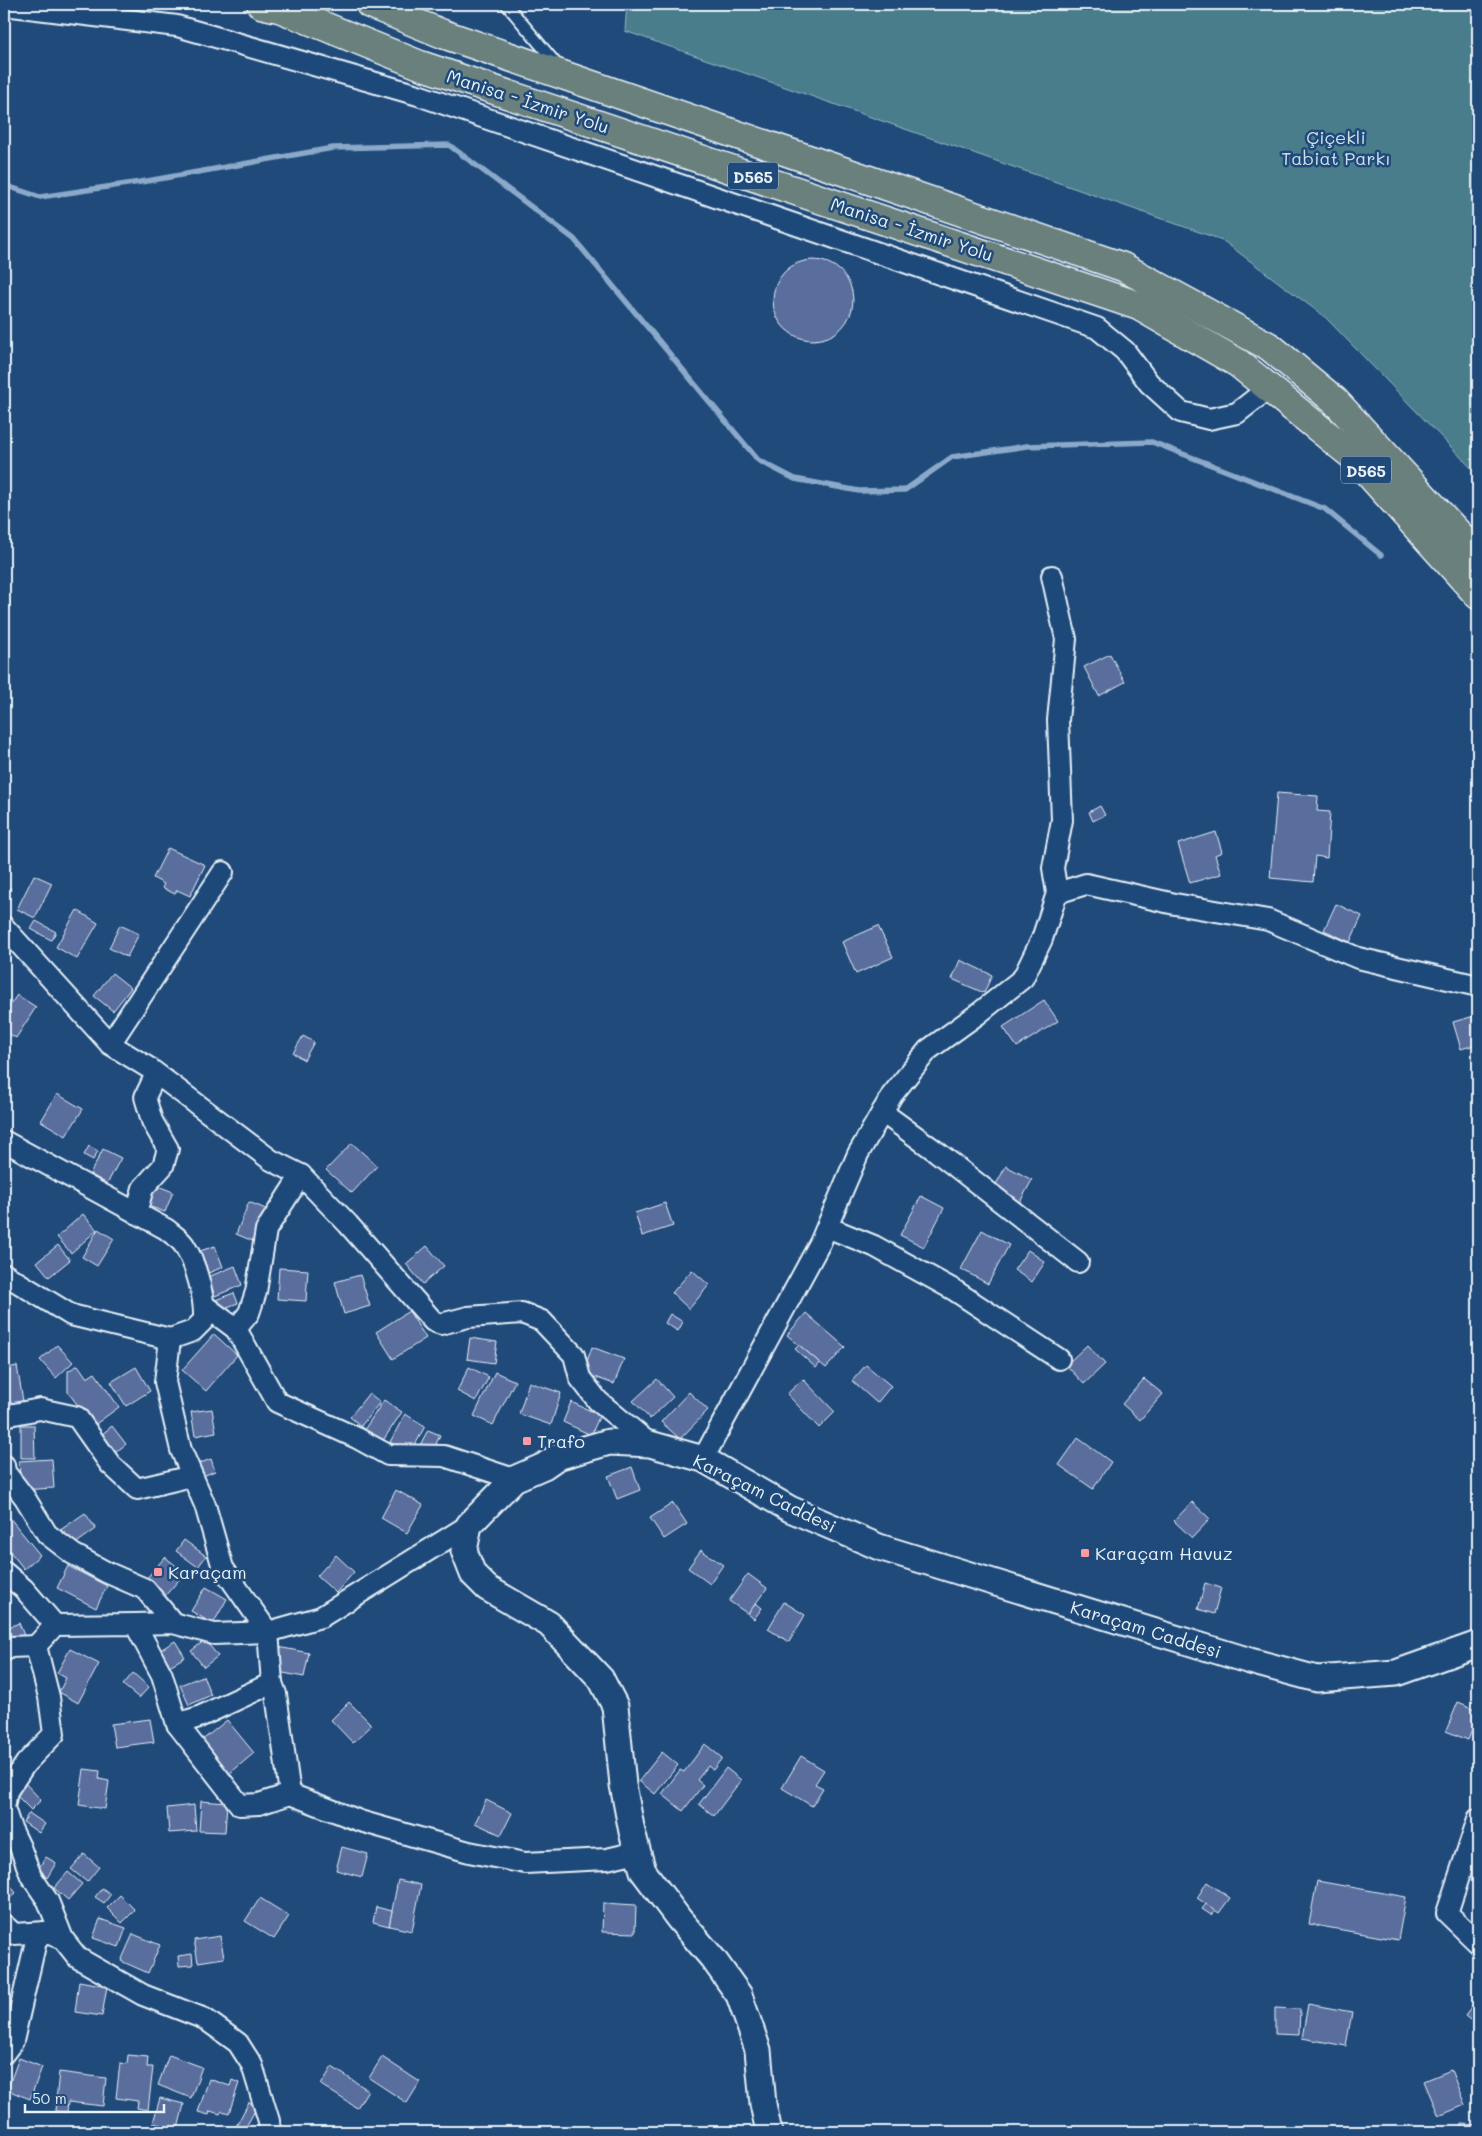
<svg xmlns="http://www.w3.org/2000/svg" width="1482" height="2136" font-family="Mali,sans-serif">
<rect width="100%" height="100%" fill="#1f4a7a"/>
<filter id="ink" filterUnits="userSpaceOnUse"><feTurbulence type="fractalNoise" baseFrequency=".02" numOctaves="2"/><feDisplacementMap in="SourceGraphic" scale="10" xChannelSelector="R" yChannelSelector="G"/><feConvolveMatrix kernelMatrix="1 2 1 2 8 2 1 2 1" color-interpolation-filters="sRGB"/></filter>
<g filter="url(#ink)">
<!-- green -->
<path fill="#497d8b" stroke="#98b7c2" d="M627 4H1478V475L1325 317 1222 240 625 31Z"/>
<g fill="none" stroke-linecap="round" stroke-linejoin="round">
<!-- stream -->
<path stroke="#8ba9c9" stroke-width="5.5" d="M4 185 40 197 147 181 333 148 449 145 574 239 758 460 795 479 859 491 905 490 952 457 1027 446 1152 442 1325 509 1381 555"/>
</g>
<!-- building -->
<g fill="#5a6e9e" stroke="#e8f1f8">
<circle cx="813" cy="300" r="40"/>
<path d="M1110 654 1125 682 1099 696 1084 667Z"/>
<path d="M1277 793 1318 796 1317 811 1330 812 1327 858 1315 856 1313 882 1270 878Z"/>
<path d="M1100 806 1105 815 1093 821 1089 812Z"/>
<path d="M1216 832 1222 852 1215 855 1221 874 1190 883 1178 844Z"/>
<path d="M168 848 205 865 190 896 177 890 175 894 162 888 164 884 153 878Z"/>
<path d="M34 875 52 883 35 918 17 909Z"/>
<path d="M4 882 11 889 4 897Z"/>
<path d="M1336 904 1362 916 1350 942 1324 930Z"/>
<path d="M77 910 98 923 77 959 56 947Z"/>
<path d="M36 921 56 932 51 940 31 929Z"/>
<path d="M120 925 139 934 127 957 109 948Z"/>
<path d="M878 926 893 957 856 974 842 942Z"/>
<path d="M960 960 992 975 984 993 952 979Z"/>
<path d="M112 973 131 988 113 1011 94 996Z"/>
<path d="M17 995 36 1007 16 1038 4 1031V1007L8 1008Z"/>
<path d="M1044 1000 1058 1021 1017 1047 1003 1027Z"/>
<path d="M1478 1015V1044L1461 1049 1453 1022Z"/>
<path d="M303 1036 314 1042 304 1060 293 1053Z"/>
<path d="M57 1094 83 1109 66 1136 41 1121Z"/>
<path d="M352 1143 377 1166 352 1193 326 1170Z"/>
<path d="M89 1146 98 1151 93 1160 84 1155Z"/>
<path d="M103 1149 121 1158 107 1184 90 1174Z"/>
<path d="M1006 1166 1032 1180 1020 1202 994 1188Z"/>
<path d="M153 1184 173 1192 165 1212 145 1205Z"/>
<path d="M921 1196 944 1208 924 1247 900 1235Z"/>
<path d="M249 1202 268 1210 255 1242 236 1234Z"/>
<path d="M665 1203 673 1226 642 1236 635 1213Z"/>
<path d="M83 1214 97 1230 71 1253 57 1237Z"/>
<path d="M98 1229 114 1239 97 1266 82 1257Z"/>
<path d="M982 1230 1009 1245 988 1284 961 1269Z"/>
<path d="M58 1245 70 1260 49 1277 37 1262Z"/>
<path d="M215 1246 223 1267 206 1274 197 1252Z"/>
<path d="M427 1246 444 1266 423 1284 406 1264Z"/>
<path d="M1028 1250 1045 1262 1032 1282 1014 1270Z"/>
<path d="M235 1266 242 1285 215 1296 208 1277Z"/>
<path d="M279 1268 308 1270 306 1301 277 1299Z"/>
<path d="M692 1270 709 1285 689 1309 672 1293Z"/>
<path d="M360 1275 370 1306 344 1314 335 1282Z"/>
<path d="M234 1293 238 1303 219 1310 215 1300Z"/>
<path d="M409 1311 426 1338 393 1359 376 1332Z"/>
<path d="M806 1313 845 1347 826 1368 787 1335Z"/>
<path d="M670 1314 683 1322 678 1331 665 1323Z"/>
<path d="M214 1334 237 1355 206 1391 182 1370Z"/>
<path d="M470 1338 497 1342 494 1363 467 1359Z"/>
<path d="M57 1345 73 1362 56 1378 40 1360Z"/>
<path d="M799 1345 820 1363 816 1368 795 1349Z"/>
<path d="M1087 1345 1105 1364 1084 1384 1066 1365Z"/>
<path d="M592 1347 624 1359 614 1384 583 1373Z"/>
<path d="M78 1365 87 1378 95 1373 119 1407 93 1426 68 1392V1371Z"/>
<path d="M866 1365 891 1386 877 1403 852 1381Z"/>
<path d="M17 1366 23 1401 4 1405V1369Z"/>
<path d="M136 1367 150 1391 126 1406 111 1382Z"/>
<path d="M469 1367 489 1377 476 1401 457 1391Z"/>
<path d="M495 1372 515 1381 493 1425 474 1416Z"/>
<path d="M657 1379 673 1397 650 1419 633 1401Z"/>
<path d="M803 1379 835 1412 819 1428 787 1394Z"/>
<path d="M1144 1379 1163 1394 1140 1420 1122 1404Z"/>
<path d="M529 1382 561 1393 551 1425 519 1414Z"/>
<path d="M689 1392 708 1410 680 1439 661 1422Z"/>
<path d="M369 1393 380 1402 361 1426 350 1417Z"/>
<path d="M384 1400 402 1412 382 1442 364 1430Z"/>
<path d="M571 1402 600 1415 591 1435 563 1422Z"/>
<path d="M212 1409 216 1432 195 1436 191 1412Z"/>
<path d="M405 1414 425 1426 411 1453 390 1442Z"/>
<path d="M21 1425H34L35 1458H21Z"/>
<path d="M112 1426 126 1444 110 1457 96 1439Z"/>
<path d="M428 1430 440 1435 433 1451 420 1445Z"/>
<path d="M1078 1438 1111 1462 1093 1489 1059 1465Z"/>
<path d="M52 1459 54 1488 21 1490 19 1461Z"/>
<path d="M211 1459 215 1471 203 1476 198 1464Z"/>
<path d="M632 1467 640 1490 617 1499 608 1476Z"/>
<path d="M396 1490 423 1505 407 1533 381 1518Z"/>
<path d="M1192 1502 1210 1519 1192 1538 1174 1521Z"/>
<path d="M673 1503 687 1524 664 1539 650 1518Z"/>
<path d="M85 1513 96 1529 71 1547 59 1531Z"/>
<path d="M9 1517 40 1555 24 1569 4 1544V1522Z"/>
<path d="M184 1540 206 1556 198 1567 176 1551Z"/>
<path d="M701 1550 723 1565 710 1584 688 1568Z"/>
<path d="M336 1555 354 1572 336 1593 317 1576Z"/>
<path d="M165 1557 185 1573 164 1597 145 1580Z"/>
<path d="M68 1566 107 1586 96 1608 57 1588Z"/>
<path d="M748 1574 767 1588 748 1614 729 1601Z"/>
<path d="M1205 1583 1221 1588 1214 1614 1198 1609Z"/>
<path d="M206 1587 227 1599 213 1624 191 1611Z"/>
<path d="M784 1602 805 1615 789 1642 768 1629Z"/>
<path d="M756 1603 762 1608 754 1619 748 1614Z"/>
<path d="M19 1623 25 1638 7 1644 4 1629Z"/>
<path d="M205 1640 218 1656 204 1667 191 1651Z"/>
<path d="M175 1641 185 1657 166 1668 157 1652Z"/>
<path d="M278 1647 309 1653 304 1677 273 1671Z"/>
<path d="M70 1649 99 1664 78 1703 59 1692 66 1678 57 1673Z"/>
<path d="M133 1673 149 1687 139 1698 123 1685Z"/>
<path d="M203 1676 211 1695 189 1705 180 1685Z"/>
<path d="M349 1702 372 1725 353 1743 331 1720Z"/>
<path d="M1458 1702 1478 1710V1715L1468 1740 1446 1731Z"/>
<path d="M7 1703 12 1732 4 1733V1704Z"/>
<path d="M150 1719 154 1742 115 1747 111 1724Z"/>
<path d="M227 1720 254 1753 228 1775 200 1742Z"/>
<path d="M705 1744 722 1758 713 1770 708 1766 697 1780 703 1785 683 1811 662 1794 680 1770 684 1772Z"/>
<path d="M662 1752 678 1765 655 1794 639 1781Z"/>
<path d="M801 1756 824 1770 815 1784 823 1788 812 1806 782 1788Z"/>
<path d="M726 1768 741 1780 714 1816 699 1804Z"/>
<path d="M84 1769 100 1771 99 1779 109 1781 105 1809 79 1805Z"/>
<path d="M25 1783 41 1800 31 1810 14 1793Z"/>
<path d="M486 1800 512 1813 501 1835 475 1823Z"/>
<path d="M201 1801 227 1803 225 1832 199 1831Z"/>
<path d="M194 1805 196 1831 169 1833 167 1808Z"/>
<path d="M29 1813 45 1824 39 1833 23 1822Z"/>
<path d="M342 1847 368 1854 362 1877 336 1870Z"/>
<path d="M84 1854 99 1867 87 1882 71 1869Z"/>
<path d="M46 1857 56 1863 47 1878 36 1872Z"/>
<path d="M68 1872 82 1884 68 1900 54 1888Z"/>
<path d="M4 1877 16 1893 4 1903Z"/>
<path d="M398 1880 421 1885 412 1931 389 1926Z"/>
<path d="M1317 1881 1406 1897 1398 1940 1309 1924Z"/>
<path d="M1207 1882 1230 1898 1219 1913 1197 1898Z"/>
<path d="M102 1888 111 1894 104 1903 95 1897Z"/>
<path d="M120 1895 135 1910 122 1923 107 1908Z"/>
<path d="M260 1898 289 1916 274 1939 245 1921Z"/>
<path d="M603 1903 636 1905 635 1933 602 1932Z"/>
<path d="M1206 1904 1215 1910 1211 1915 1202 1909Z"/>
<path d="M376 1907 392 1911 389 1926 373 1922Z"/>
<path d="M100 1919 126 1928 119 1947 93 1938Z"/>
<path d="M133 1934 160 1945 148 1973 121 1961Z"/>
<path d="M220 1936 224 1958 198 1962 194 1940Z"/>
<path d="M192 1954 193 1965 179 1966 178 1956Z"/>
<path d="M79 1981 107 1986 102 2016 75 2012Z"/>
<path d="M1478 1999V2026L1465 2016Z"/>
<path d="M1308 2004 1352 2012 1346 2046 1302 2038Z"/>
<path d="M1275 2008 1300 2009 1299 2035 1275 2034Z"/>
<path d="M128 2055 148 2057 147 2067H153L148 2110 137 2108 138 2101 116 2098 120 2063 127 2064Z"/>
<path d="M169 2055 202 2067 191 2098 158 2085Z"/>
<path d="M382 2057 420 2082 407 2103 369 2078Z"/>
<path d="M19 2058 42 2067 30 2099 7 2090Z"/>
<path d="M332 2067 368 2090 357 2108 321 2085Z"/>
<path d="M1451 2070 1465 2105 1439 2116 1424 2081Z"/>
<path d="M59 2072 106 2078 103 2106 68 2102 67 2112 55 2111Z"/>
<path d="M209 2079 230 2086 232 2080 239 2083 229 2113 222 2111 220 2114 210 2111 209 2115 198 2112Z"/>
<path d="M160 2098 184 2104 178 2129 153 2123Z"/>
<path d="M249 2102 257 2107 243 2132H233Z"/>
<path d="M1461 2124 1478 2125V2132H1460Z"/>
</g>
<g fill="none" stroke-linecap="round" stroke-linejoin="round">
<!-- service casing -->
<g stroke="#e8f1f8" stroke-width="14">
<path id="service" d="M506 4 559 67"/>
</g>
<!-- minor casing -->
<g stroke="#e8f1f8" stroke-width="24">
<g id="minor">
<path d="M4 5 177 26 418 95 1097 328 1125 351 1149 383 1181 412 1209 419 1237 413 1269 388"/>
<path d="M1052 576 1066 639 1058 720 1062 820 1053 868 1057 893"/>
<path d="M4 927 110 1044 149 1068 271 1160 301 1175 348 1224 433 1321 441 1324 468 1317 522 1313 542 1321 574 1355 580 1378 598 1401 650 1444"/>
<path d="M110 1044 223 872"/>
<path d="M882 1112 937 1152 1078 1262"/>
<path d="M4 1141 166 1229C172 1234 180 1239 184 1245 196 1263 205 1298 204 1320L193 1331 170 1339 71 1315 4 1274"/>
<path d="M301 1175 266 1230 256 1292 249 1313 236 1329 277 1402 357 1438 388 1455 444 1456 514 1479"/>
<path d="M136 1213 143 1188 163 1166 168 1149 152 1121 145 1097 156 1074"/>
<path d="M827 1227 874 1246 954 1290 1059 1359"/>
<path d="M205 1306 236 1329"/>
<path d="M170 1339 165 1382 181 1450 205 1505 223 1568 268 1632 272 1683 276 1694 290 1794"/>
<path d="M4 1416 40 1409 77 1417 110 1464 137 1489 192 1476"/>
<path d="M703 1459 820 1243 858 1154 892 1095 928 1050 978 1014 1023 978 1042 939 1057 893 1086 884 1175 904 1268 920 1358 958 1478 986"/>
<path d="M4 1465 5 1472 25 1498 47 1534 73 1554 106 1572 145 1589 173 1623"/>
<path d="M4 1572 24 1589 55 1625 36 1646 49 1697 54 1734 26 1763 7 1791 4 1808 10 1826 20 1847 31 1876 48 1901 63 1939"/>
<path d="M135 1624 173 1623 214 1634 268 1632 321 1617 469 1525"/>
<path d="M55 1625 135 1624 162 1675 177 1724 199 1717 272 1683"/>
<path d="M4 1651 10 1647 36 1646"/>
<path d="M177 1724 240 1805 259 1804 290 1794 360 1821 469 1852 525 1863 607 1859 637 1852"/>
<path d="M1478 1819 1447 1913 1478 1943"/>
<path d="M4 1925 14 1934 45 1932 63 1939 78 1958 143 1995 205 2019 238 2043 252 2065 269 2121 270 2132"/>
<path d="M4 2053 13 2041 36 1941 45 1932"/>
</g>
</g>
<!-- tertiary casing -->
<g stroke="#e8f1f8" stroke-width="29">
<path id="tertiary" d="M769 2132 763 2104 758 2050 739 1995 714 1960 679 1919 643 1871 632 1832 623 1785 615 1706 601 1679 549 1624 487 1588 473 1574 464 1551 469 1525 514 1479 544 1466 557 1457 609 1442 650 1444 703 1459 790 1509 879 1547 1250 1661 1317 1679 1396 1673 1478 1644"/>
</g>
<!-- trunk casing -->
<g stroke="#e8f1f8" stroke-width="31">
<g id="trunk">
<path d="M261 4 279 8 420 65 1139 306 1238 363 1353 456 1478 595"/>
<path d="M370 4 443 34 1123 267 1270 347 1335 401 1478 555"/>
</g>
</g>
<!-- service -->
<use href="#service" stroke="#1f4a7a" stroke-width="10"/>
<!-- minor -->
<use href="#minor" stroke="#1f4a7a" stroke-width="20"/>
<!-- tertiary -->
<use href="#tertiary" stroke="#1f4a7a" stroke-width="25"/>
<!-- trunk -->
<use href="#trunk" stroke="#6a807d" stroke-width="28"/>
</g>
</g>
<!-- markers -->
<g fill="#ff9aa2" stroke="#1f4a7a" stroke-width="2">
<rect x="522" y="1436" width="10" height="10" rx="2.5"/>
<rect x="1080" y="1548" width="10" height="10" rx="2.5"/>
<rect x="153" y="1567" width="10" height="10" rx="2.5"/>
</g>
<g text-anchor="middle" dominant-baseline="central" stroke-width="5" stroke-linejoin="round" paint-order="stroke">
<!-- shield labels -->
<g fill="#1f4a7a" stroke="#acbfd2" stroke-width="1">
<rect x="728" y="162.5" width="50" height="27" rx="4"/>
<rect x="1341" y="456.5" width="50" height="27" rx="4"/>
</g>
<g font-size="16" font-weight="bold" fill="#e8f1f8">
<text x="753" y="176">D565</text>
<text x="1366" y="470">D565</text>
</g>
<!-- street labels -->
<g font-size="18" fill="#e8f1f8" stroke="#1f4a7a">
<text transform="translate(528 101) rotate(18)">Manisa - İzmir Yolu</text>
<text transform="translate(912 229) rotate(18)">Manisa - İzmir Yolu</text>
<text transform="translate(765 1493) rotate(26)">Karaçam Caddesi</text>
<text transform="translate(1146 1629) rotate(17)">Karaçam Caddesi</text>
</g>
<!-- park labels -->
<g font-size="18" fill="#d0e0e8" stroke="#1f4a7a">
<text x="1336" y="137">Çiçekli<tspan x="1336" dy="21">Tabiat Parkı</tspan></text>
</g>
<!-- poi labels -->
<g font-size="18" fill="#e8f1f8" stroke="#1f4a7a" text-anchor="start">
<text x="537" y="1441">Trafo</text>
<text x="1095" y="1553">Karaçam Havuz</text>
<text x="168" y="1572">Karaçam</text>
</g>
</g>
<!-- margin -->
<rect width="1482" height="2136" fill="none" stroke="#1f4a7a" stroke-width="20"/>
<rect x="10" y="10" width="1462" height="2116" fill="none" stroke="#e8f1f8" stroke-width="2" filter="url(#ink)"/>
<!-- scale -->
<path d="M25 2104v8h139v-8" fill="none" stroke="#e8f1f8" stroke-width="2.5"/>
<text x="32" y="2104" font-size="15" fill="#e8f1f8" stroke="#1f4a7a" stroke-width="4" paint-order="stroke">50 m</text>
</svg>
